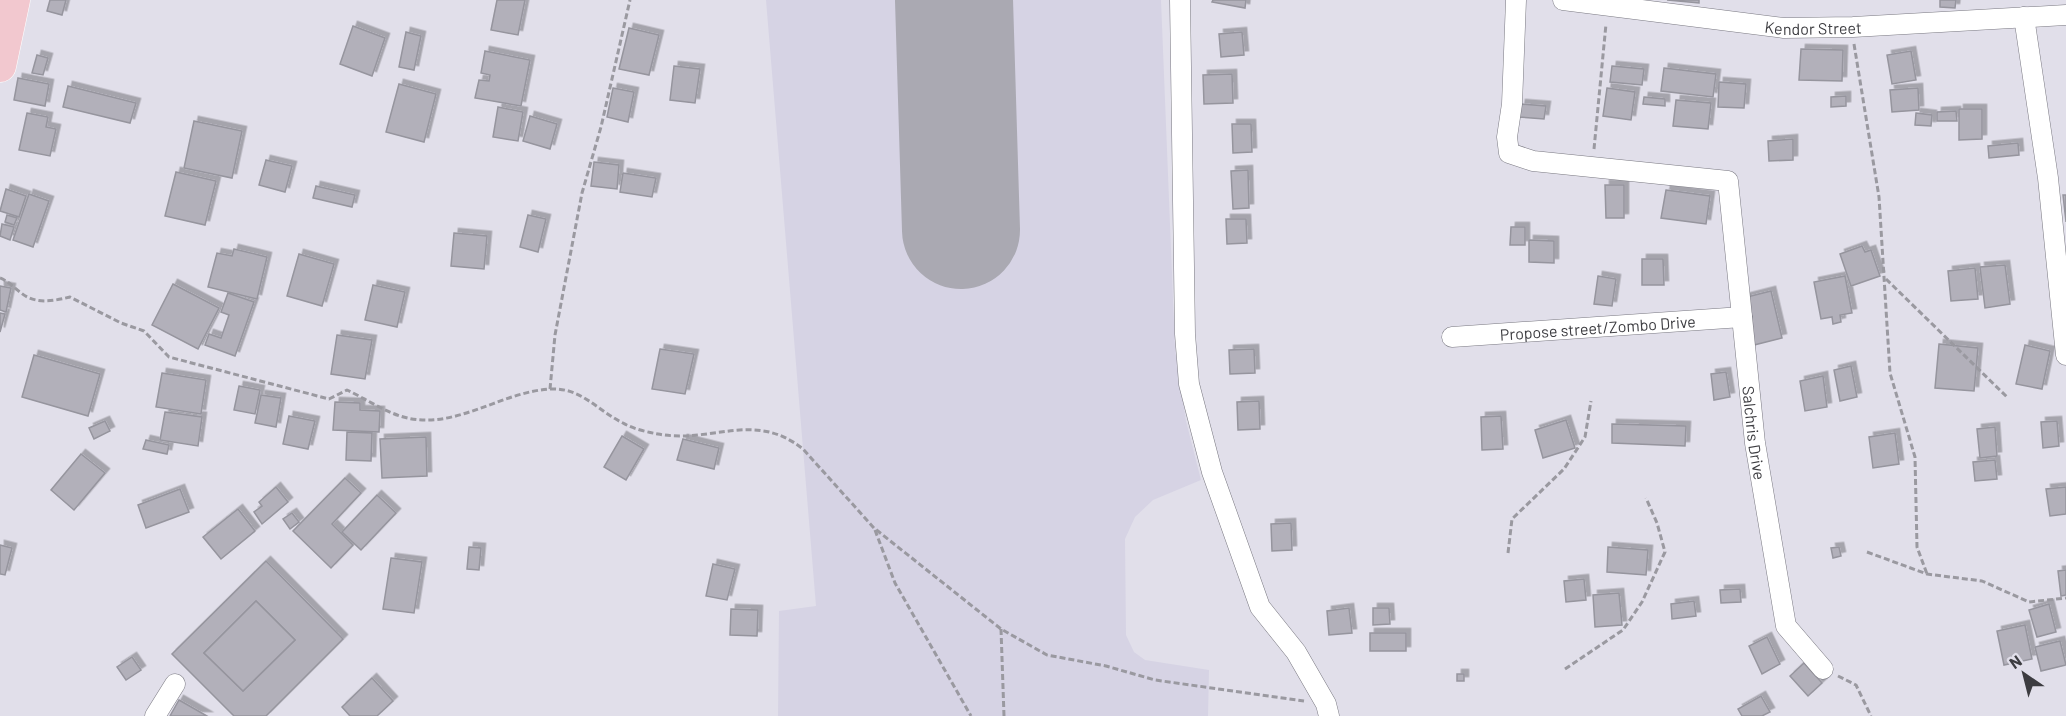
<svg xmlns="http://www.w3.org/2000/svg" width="2066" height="716" font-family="Barlow,sans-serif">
<defs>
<filter id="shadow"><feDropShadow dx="4.5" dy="-4.5" stdDeviation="0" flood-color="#0004"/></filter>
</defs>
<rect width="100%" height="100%" fill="#e1dfea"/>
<!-- built -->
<path fill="#d6d3e4" d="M766 0H1161L1175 349 1186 421 1201 480 1153 500 1135 517 1125 539 1126 635 1134 652 1145 660 1209 670 1208 716H778L779 611 816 606Z"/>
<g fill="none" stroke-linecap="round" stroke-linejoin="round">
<!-- runway -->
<path stroke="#aaa9b2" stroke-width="118" d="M954 0 961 230"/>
</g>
<!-- building -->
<g fill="#b2b0ba" stroke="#96959e" stroke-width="1.5" fill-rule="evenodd" filter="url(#shadow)">
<path d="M50 0H66L62 15 47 11Z"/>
<path d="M497 0H525L518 35 491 30Z"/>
<path d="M1213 0H1246L1245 8 1212 2Z"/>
<path d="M1667 0H1699V3Z"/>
<path d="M1940 0H1956L1955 8 1940 7Z"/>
<path d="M353 26 385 38 372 76 340 64Z"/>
<path d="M629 28 659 35 649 75 619 69Z"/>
<path d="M406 32 421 36 414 70 399 67Z"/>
<path d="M1242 32 1244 55 1221 57 1219 34Z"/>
<path d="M1801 49 1843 50 1842 81 1799 80Z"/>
<path d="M485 51 530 60 521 106 475 98 479 80 489 81 490 75 481 73Z"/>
<path d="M1911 51 1916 80 1892 84 1887 55Z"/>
<path d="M37 55 48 58 43 75 32 73Z"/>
<path d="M674 66 700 69 695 103 670 100Z"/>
<path d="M1612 66 1644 69 1642 85 1610 82Z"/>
<path d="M1664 68 1716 74 1713 97 1661 91Z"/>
<path d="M1232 74 1233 103 1204 104 1203 75Z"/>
<path d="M18 78 49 84 45 106 14 100Z"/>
<path d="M1719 82 1746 84 1744 108 1718 107Z"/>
<path d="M399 84 436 94 424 142 386 132Z"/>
<path d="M68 86 136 103 130 123 63 107Z"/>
<path d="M613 88 634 92 628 122 607 117Z"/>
<path d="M1607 88 1635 92 1631 120 1603 116Z"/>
<path d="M1918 88 1919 110 1892 112 1890 90Z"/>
<path d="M1846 96V106L1831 107V97Z"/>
<path d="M1644 97 1665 99V106L1643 104Z"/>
<path d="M1676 100 1711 103 1708 129 1673 126Z"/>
<path d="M1521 104 1546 106 1544 119 1519 117Z"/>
<path d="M498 107 523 112 518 141 493 137Z"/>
<path d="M1959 109H1982V139L1959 140Z"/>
<path d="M1956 111 1957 121H1937V112Z"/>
<path d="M27 113 48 117 46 127 56 129 50 156 19 150Z"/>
<path d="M1916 113 1932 115 1931 126 1915 125Z"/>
<path d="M530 116 557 124 550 149 523 141Z"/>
<path d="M194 121 242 131 232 178 184 168Z"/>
<path d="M1232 124H1251L1252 152 1233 153Z"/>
<path d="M1793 139V160L1769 161 1768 141Z"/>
<path d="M2018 143 2019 155 1989 158 1988 146Z"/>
<path d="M266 160 292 166 285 192 259 185Z"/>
<path d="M594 162 619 165 617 189 591 186Z"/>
<path d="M1248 170 1249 208 1233 209 1231 171Z"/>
<path d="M176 172 216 181 205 225 165 216Z"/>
<path d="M623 173 656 178 652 197 620 192Z"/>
<path d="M1605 185H1624V218H1606Z"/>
<path d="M316 186 355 195 352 207 313 198Z"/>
<path d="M6 189 26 196 19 217 0 211Z"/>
<path d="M1666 190 1710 196 1706 224 1661 218Z"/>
<path d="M29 194 49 201 33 247 13 240Z"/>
<path d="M2063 195H2066V222Z"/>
<path d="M7 215 17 218 14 225 5 222Z"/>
<path d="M528 215 546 219 538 252 520 247Z"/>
<path d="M1226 219H1246L1247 243 1227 244Z"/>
<path d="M2 224 14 227 10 240 0 236Z"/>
<path d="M1511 227H1525V245H1510Z"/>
<path d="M454 233 487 236 484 269 451 266Z"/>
<path d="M1529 240 1554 241V263L1529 262Z"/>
<path d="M1862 246 1865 252 1871 250 1880 276 1851 286 1840 254Z"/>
<path d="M234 249 267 257 257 299 208 287 217 253 232 256Z"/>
<path d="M299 254 334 264 322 306 287 296Z"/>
<path d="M1642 259H1663L1664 285H1642Z"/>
<path d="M2005 265 2010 304 1985 308 1980 267Z"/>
<path d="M1975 268 1978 299 1951 301 1948 271Z"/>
<path d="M1598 276 1616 279 1612 306 1594 304Z"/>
<path d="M1845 276 1852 313 1840 315 1841 322 1833 324 1832 317 1821 319 1814 282Z"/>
<path d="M173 284 219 308 198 349 152 325Z"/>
<path d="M373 285 405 292 397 327 365 320Z"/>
<path d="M0 286 11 288 6 312 0 310Z"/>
<path d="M1771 291 1782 338 1754 345 1743 298Z"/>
<path d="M228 293 254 302 235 356 205 345 209 334 221 338 229 315 221 312Z"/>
<path d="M0 313 5 314 0 332Z"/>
<path d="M337 335 372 340 365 379 331 374Z"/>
<path d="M1939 344 1978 348 1974 391 1935 388Z"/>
<path d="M2025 345 2050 351 2042 389 2016 384Z"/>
<path d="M660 349 694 354 685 394 652 389Z"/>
<path d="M1254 349 1255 373 1230 374 1229 350Z"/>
<path d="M34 355 100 374 88 416 22 397Z"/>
<path d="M1851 366 1857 397 1840 401 1834 370Z"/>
<path d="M1726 372 1730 397 1714 400 1711 374Z"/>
<path d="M162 373 206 380 201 414 156 407Z"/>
<path d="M1823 376 1827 407 1805 411 1800 381Z"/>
<path d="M239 386 260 390 255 414 234 410Z"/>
<path d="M261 395 281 398 276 427 255 423Z"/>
<path d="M1259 401 1260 429 1238 430 1237 402Z"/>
<path d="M335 402 360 403V410L380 411 379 432 333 430Z"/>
<path d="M165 412 202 417 198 446 160 440Z"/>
<path d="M289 416 315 421 308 449 283 444Z"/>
<path d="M1501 416 1503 449 1482 450 1481 417Z"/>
<path d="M1566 420 1575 448 1543 458 1535 430Z"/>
<path d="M105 421 110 431 94 439 89 428Z"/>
<path d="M2057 421 2059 446 2043 448 2041 422Z"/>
<path d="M1612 424 1686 426 1685 446 1612 443Z"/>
<path d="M1995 427 1997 456 1980 458 1977 429Z"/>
<path d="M347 432 372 433 371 461 346 460Z"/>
<path d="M1895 433 1899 464 1873 468 1869 437Z"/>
<path d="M622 436 644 449 626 480 604 467Z"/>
<path d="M426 437 427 476 382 478 380 439Z"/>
<path d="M683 439 719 448 714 469 677 460Z"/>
<path d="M146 440 169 445 167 454 143 449Z"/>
<path d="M81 454 105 473 74 510 51 490Z"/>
<path d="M1995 460 1997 479 1975 481 1973 462Z"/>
<path d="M345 478 361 493 332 524 353 545 331 568 293 531Z"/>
<path d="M276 487 288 502 262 524 254 512 262 506 259 502Z"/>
<path d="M2066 487V514L2050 516 2046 489Z"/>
<path d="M180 489 189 512 146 528 138 505Z"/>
<path d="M377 495 396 513 361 550 342 532Z"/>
<path d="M238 509 255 531 221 559 203 537Z"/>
<path d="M292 513 299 522 290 529 283 519Z"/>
<path d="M1291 523 1292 550 1272 551 1271 524Z"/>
<path d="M0 545 12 548 5 575 0 574Z"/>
<path d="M469 547 481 548 479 570 467 569Z"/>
<path d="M1608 547 1648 550 1646 575 1607 572Z"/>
<path d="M1839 547 1841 556 1833 558 1831 548Z"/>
<path d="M391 558 422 562 414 613 383 609Z"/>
<path d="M266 561 343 639 266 716H234L172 654ZM256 601 295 640 243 691 204 653Z"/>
<path d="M713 564 735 569 727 600 706 596Z"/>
<path d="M2066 570V595L2061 596 2058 571Z"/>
<path d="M1584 579 1586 600 1566 602 1564 581Z"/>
<path d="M1740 589 1741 602 1721 603 1720 590Z"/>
<path d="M1619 593 1622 625 1595 627 1593 595Z"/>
<path d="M256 601 295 640 243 691 204 653Z"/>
<path d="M1694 601 1696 616 1672 619 1671 604Z"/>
<path d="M2049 604 2056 632 2037 637 2029 610Z"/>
<path d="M1349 608 1352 633 1329 635 1327 611Z"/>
<path d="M1373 608H1389L1390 624 1373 625Z"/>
<path d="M731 609 758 610 757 636 730 635Z"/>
<path d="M2025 625 2032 659 2004 665 1997 631Z"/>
<rect x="1370" y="633" width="36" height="18"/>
<path d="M1767 637 1780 664 1762 674 1749 646Z"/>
<path d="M2060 641 2066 665 2041 671 2035 647Z"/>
<path d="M132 657 141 670 126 680 117 667Z"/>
<path d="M1804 663 1822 683 1808 696 1790 676Z"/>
<rect x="1457" y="674" width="7" height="7"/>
<path d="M372 678 393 701 377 716H350L342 707Z"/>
<path d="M1761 696 1770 712 1762 716H1742L1738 709Z"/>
<path d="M179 700 207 716H170Z"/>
</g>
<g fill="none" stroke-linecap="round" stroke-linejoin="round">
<!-- minor casing -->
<g stroke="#797881" stroke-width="21">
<g id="minor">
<path d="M1180 0 1185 334 1189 384 1212 472 1260 607 1296 652 1326 704 1329 716"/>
<path id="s1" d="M1516 0 1512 104 1507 137 1509 153 1533 161 1728 181 1755 443 1786 626 1823 669"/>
<path id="s2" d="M1563 0 1784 28 1853 27 2066 15"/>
<path d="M2024 17 2048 178 2066 355"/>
<path id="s3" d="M1452 337 1742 317"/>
<path d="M155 716 175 684"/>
</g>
</g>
<!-- trunk casing -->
<g stroke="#fff" stroke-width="33">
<path id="trunk" d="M0 66 14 0"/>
</g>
<!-- path -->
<g stroke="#9a99a0" stroke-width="3" stroke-dasharray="6 3" stroke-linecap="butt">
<path d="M1854 44 1879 197 1890 373 1915 457 1917 547 1927 574"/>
<path d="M1594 149 1606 24"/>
<path d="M0 278C8 281 13 287 20 292 35 305 53 301 70 297L121 323 144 331 169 357 329 399 347 390C364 398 382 410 400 416 452 433 499 392 550 389 581 387 598 411 623 423 633 429 647 432 658 434 712 444 754 410 803 449L874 528 1001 629 1047 655 1106 666 1155 680 1304 701"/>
<path d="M1886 279 2007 397"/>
<path d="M550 389 555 335 582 193 601 127 630 0"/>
<path d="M875 530 895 583 971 716"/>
<path d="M1867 552 1927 574 1982 581 2029 602 2066 598"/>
<path d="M1508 553 1512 519 1564 469 1585 437 1591 401"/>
<path d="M1001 629 1004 716"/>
<path d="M1565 669 1623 630 1642 602 1665 552 1657 523 1646 498"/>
<path d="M1838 676 1856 685 1871 716"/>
</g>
<!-- minor -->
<use href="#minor" stroke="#fff" stroke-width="20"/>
<!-- trunk -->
<use href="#trunk" stroke="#f2c8cf" stroke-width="32"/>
</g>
<g text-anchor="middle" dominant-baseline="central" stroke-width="5" stroke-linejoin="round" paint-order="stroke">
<!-- street labels -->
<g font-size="16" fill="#3c3c40" stroke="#e1dfea">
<text stroke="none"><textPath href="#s2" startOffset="252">Kendor Street</textPath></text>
<text stroke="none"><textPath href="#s3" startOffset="146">Propose street/Zombo Drive</textPath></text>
<text stroke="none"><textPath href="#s1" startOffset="628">Salchris Drive</textPath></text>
</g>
</g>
<!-- north arrow -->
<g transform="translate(2024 674) rotate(325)" stroke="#e1dfea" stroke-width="4.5" paint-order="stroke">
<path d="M0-4.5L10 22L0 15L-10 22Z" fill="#3c3c40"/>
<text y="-9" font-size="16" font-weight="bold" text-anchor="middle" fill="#3c3c40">N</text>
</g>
</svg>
